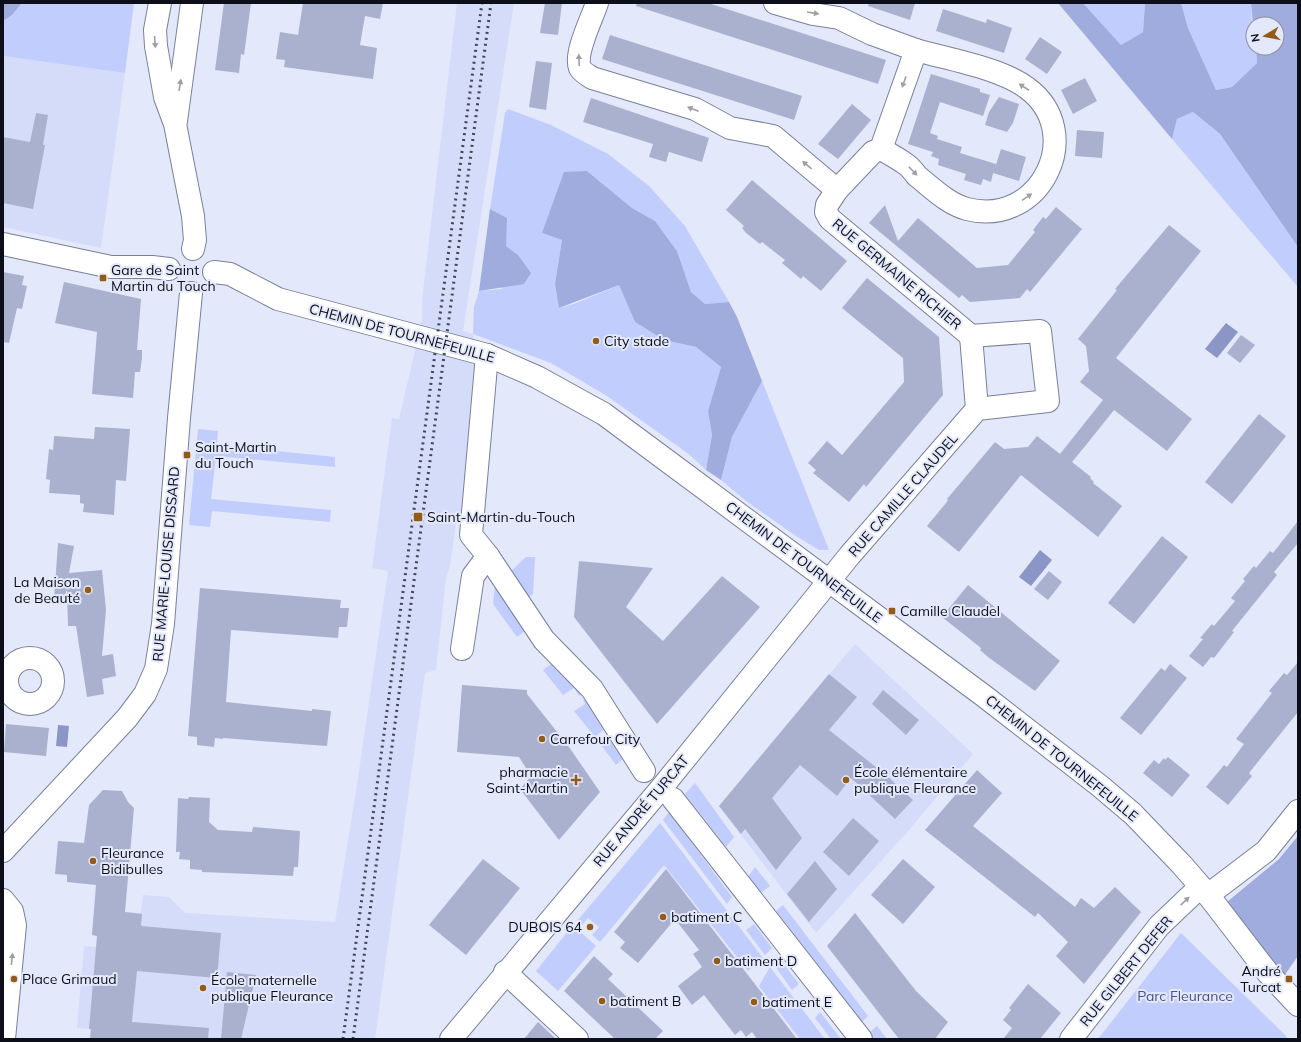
<svg xmlns="http://www.w3.org/2000/svg" width="1301" height="1042" font-family="Mulish,sans-serif">
<rect width="100%" height="100%" fill="#e3e8fa"/>
<!-- built -->
<g fill="#d5dcfa">
<path d="M457 3H514L463 331 473 334 479 362 465 510 457 515 450 566 446 578 436 670 425 673 375 1039H90L91 1029 77 1028 84 946 97 947 99 936 92 935 94 909 141 913 143 895 169 897 185 913 335 922 358 778 388 571 372 568 392 418 399 419 422 320V300Z"/>
<path d="M3 56 125 73 101 248 3 227Z"/>
<path d="M855 644 973 754 909 830 816 933 719 806Z"/>
</g>
<!-- green -->
<g fill="#c1cdfd">
<path d="M22 3H134L125 73 3 56V21L12 15Z"/>
<path d="M1083 3H1145L1143 32 1121 45Z"/>
<path d="M1181 3H1251L1253 48H1256L1257 63 1232 87 1216 90 1188 28Z"/>
<path d="M508 109 551 125 608 154 649 186 685 226 729 302 705 304 691 292 677 251 655 221 632 208 587 171 542 233 562 240 555 284 559 308 574 304 619 285 635 322 664 340 696 347 721 367 708 411 712 435 706 470 690 455 607 396 551 363 473 334 474 307 479 291 502 289 518 255 506 246V218L490 209 505 113Z"/>
<path d="M1193 112 1220 134 1298 247V287L1172 139 1177 119Z"/>
<path d="M762 381 829 550H819L796 536 746 501 721 480 732 437Z"/>
<path d="M198 429 218 431 217 445 335 457V467L216 456 211 499 331 510 330 522 212 511 210 527 189 525Z"/>
<path d="M526 557H535L533 594 525 601 509 573Z"/>
<path d="M495 585 528 629 517 637 493 604Z"/>
<path d="M554 662 586 689 579 696 574 688 563 695 543 670Z"/>
<path d="M593 696 609 725 595 737 574 711 585 704 583 700Z"/>
<path d="M615 735 626 756 616 765 601 745Z"/>
<path d="M695 783 734 837 726 847 685 794Z"/>
<path d="M669 812 732 897 727 904 663 820Z"/>
<path d="M660 823 763 958 748 971 664 865 600 942 592 935 599 927 588 918 582 925 577 921Z"/>
<path d="M755 867 770 886 759 894 746 880Z"/>
<path d="M783 905 868 1016 861 1023 776 911Z"/>
<path d="M754 924 772 948 765 955 746 930Z"/>
<path d="M573 925 596 946 558 991 536 971Z"/>
<path d="M1181 933 1287 1037 1285 1039H1098Z"/>
<path d="M780 959 799 984 792 990 774 965Z"/>
<path d="M770 967 825 1039H800L759 986Z"/>
<path d="M820 1012 841 1039H831L815 1018Z"/>
<path d="M877 1026 887 1039H873L869 1033Z"/>
</g>
<!-- forest -->
<g fill="#a0acdd">
<path d="M3 3H22L12 15 3 21Z"/>
<path d="M1058 3H1083L1121 45 1143 32 1145 3H1181L1188 28 1216 90 1232 87 1257 63 1256 48H1277V24H1253L1251 3H1298V247L1220 134 1193 112 1177 119 1172 139Z"/>
<path d="M587 171 632 208 655 221 677 251 691 292 705 304 729 302 737 317 762 381 732 437 721 480 706 470 712 435 708 411 721 367 696 347 664 340 635 322 619 285 559 308 555 284 562 240 542 233 564 172Z"/>
<path d="M490 209 507 218 506 246 518 255 531 273 524 284 479 291Z"/>
<path d="M1298 836V956L1284 976 1227 902 1279 859Z"/>
</g>
<!-- water -->
<g fill="#8b96c6">
<path d="M1226 323 1238 332 1217 358 1205 349Z"/>
<path d="M1040 550 1052 560 1031 586 1019 577Z"/>
<path d="M58 725 69 726 67 747 56 746Z"/>
</g>
<!-- building -->
<g fill="#aab1cf">
<path d="M224 3H251L244 55 241 54 239 73 215 70Z"/>
<path d="M303 3H383L380 19 365 16 360 45 377 48 373 79 284 67 285 60 276 59 280 32 298 35Z"/>
<path d="M545 3H562L558 35 540 33Z"/>
<path d="M637 3H708L886 60 878 84 636 6Z"/>
<path d="M869 3H915L910 20 868 6Z"/>
<path d="M943 9 986 23 987 19 1012 28 1004 53 936 31Z"/>
<path d="M610 35 802 96 794 120 602 59Z"/>
<path d="M1040 37 1062 52 1047 74 1025 59Z"/>
<path d="M536 61 552 63 546 110 529 107Z"/>
<path d="M931 74 980 89V92L990 95 983 116 940 102 930 133 938 136 937 139 962 147 960 153 996 164 995 168 1001 149 1026 157 1019 181 993 173 991 182 983 179 981 185 964 180 966 174 938 165 939 159 931 156 933 152 908 144Z"/>
<path d="M1085 78 1097 101 1073 114 1061 90Z"/>
<path d="M999 97 1019 104 1013 123 1007 132 985 125 989 112Z"/>
<path d="M591 98 709 138 702 162 669 152 666 162 649 157 653 144 583 122Z"/>
<path d="M852 104 871 120 838 159 818 144Z"/>
<path d="M36 113 48 115 43 145H45L33 209 3 203V137L30 142Z"/>
<path d="M1077 130 1104 132 1102 158 1075 156Z"/>
<path d="M752 180 847 261 821 291 803 276 801 279 782 263 785 260 762 242 760 244 746 233 742 228 744 226 726 210Z"/>
<path d="M885 205 898 241 918 218 977 268 1008 265 1035 232 1033 230 1043 217 1046 219 1056 207 1082 229 1030 292 1027 289 1020 298 970 302 962 295 959 298 869 223Z"/>
<path d="M1169 225 1201 251 1116 358 1192 419 1167 451 1114 410 1086 445 1072 462 1091 477 1090 478 1094 482 1093 483 1122 506 1098 537 1021 475 959 552 927 526 946 503 948 500 947 499 995 442 1004 449 1028 447 1037 436 1060 454 1103 400 1080 382 1089 371 1086 346 1078 339 1117 290 1115 289Z"/>
<path d="M3 272 24 276 22 285 27 286 22 309 17 308 9 343 3 342Z"/>
<path d="M867 278 939 337 943 395 866 487 864 484 849 502 813 473 816 470 808 463 827 441 842 455 904 382 903 358 842 308Z"/>
<path d="M64 282 141 299 137 350H142V358L140 372H135L133 398 92 394 97 332 55 323Z"/>
<path d="M1241 335 1255 345 1240 363 1227 353Z"/>
<path d="M1259 414 1286 436 1232 504 1205 482Z"/>
<path d="M95 427 130 429 126 481 116 480 114 515 83 512 84 504 80 503V495L49 493 50 480 46 479 49 449 53 450 54 436 94 439Z"/>
<path d="M1298 521V543L1274 572 1277 575 1232 631 1234 632 1214 658 1211 657 1203 667 1189 656 1203 639 1200 638 1212 624 1214 626 1235 601 1231 598 1245 581 1243 579 1254 566 1256 568 1270 551 1273 553Z"/>
<path d="M1162 536 1188 557 1134 624 1108 603Z"/>
<path d="M58 543 74 546 69 573 102 570 106 610 102 656 113 654 116 676 102 679 104 694 87 697 76 626H68L67 589 63 601 54 600Z"/>
<path d="M579 561 653 568 626 607 663 641 722 576 760 607 657 724 574 617Z"/>
<path d="M1049 571 1062 582 1048 600 1034 589Z"/>
<path d="M968 585 1060 661 1035 691 988 657 980 650 981 648 942 617Z"/>
<path d="M200 588 341 600 340 608H349L347 627H339L338 638 231 630 226 702 312 711V709L331 711 327 746 223 738V739L215 738 214 747 197 745V737L188 736Z"/>
<path d="M1298 662V712L1249 773 1252 776 1228 805 1206 787 1224 765 1227 767 1244 744 1236 739 1272 693 1269 691 1284 673 1287 675Z"/>
<path d="M1170 664 1187 678 1141 735 1120 718 1161 668 1165 671Z"/>
<path d="M829 674 857 697 829 730 886 775 913 800 895 819 851 778 837 796 800 765 772 798 802 838 776 870 745 829 741 834 719 806Z"/>
<path d="M462 685 527 690V694L569 747 600 792 559 840 520 789 531 776 519 757 457 752Z"/>
<path d="M883 690 919 720 906 735 872 704Z"/>
<path d="M6 724 49 728 46 756 4 752Z"/>
<path d="M1168 757 1190 775 1172 797 1143 773 1154 760 1159 764 1164 758 1165 760Z"/>
<path d="M977 770 1002 793 973 826 1075 907 1081 898 1094 908 1115 887 1141 912 1084 984 1056 956 1068 942 1038 913 1035 917 925 830Z"/>
<path d="M103 790 122 791 128 802 134 808 125 912 142 914 141 926 221 933 217 978 137 971 132 1022 209 1028 208 1039H90L91 1029H89L97 936 92 935 96 885 67 882V875L55 874 58 841 84 843 89 805Z"/>
<path d="M189 797 210 798 209 822 218 830 252 832 253 827 300 831 298 867H294L293 876 202 872V870L190 869V860L179 859 180 852H176L178 798 188 799Z"/>
<path d="M853 818 879 841 849 876 823 852Z"/>
<path d="M483 859 520 888 466 955 429 925Z"/>
<path d="M903 859 935 887 903 924 871 895Z"/>
<path d="M815 861 837 889 809 922 787 894Z"/>
<path d="M666 869 758 988 797 1039H757L752 1032 746 1037 741 1030 735 1035 704 995 692 1005 678 986 702 967 693 954 699 950 675 919 638 963 620 948 625 942 614 932Z"/>
<path d="M855 913 916 991 948 1022 935 1039H899L827 946Z"/>
<path d="M594 956 613 974 608 979 663 1031 655 1039H615L564 991Z"/>
<path d="M227 972 256 975 241 1039H221Z"/>
<path d="M1028 984 1061 1013 1040 1039H1003L1012 1028 1003 1020 1011 1010 1009 1008Z"/>
<path d="M538 1022 556 1039H524Z"/>
</g>
<g fill="none" stroke-linecap="round" stroke-linejoin="round">
<!-- minor casing -->
<g stroke="#79809b" stroke-width="24">
<g id="minor">
<path d="M160 3 155 30 156 46 165 97 175 124 193 216 195 240 193 249"/>
<path d="M597 3C592 19 574 53 580 68 582 72 588 75 592 78L695 109 730 128 773 136 837 190"/>
<path d="M775 3 813 14 839 18 872 34 916 50 881 149"/>
<path d="M176 121 192 3"/>
<path d="M881 149C890 154 899 159 907 165 911 168 914 172 917 176 932 188 948 204 967 209 1041 228 1087 132 1027 88 1001 68 947 59 916 50"/>
<path d="M881 149 873 152 837 190 827 205 826 212 830 219 971 336"/>
<path d="M3 244 111 267H152L169 269"/>
<path d="M214 272 230 274 278 299 487 355 537 377 604 414 984 696 1100 786 1133 814 1182 865 1208 895 1268 973 1298 1005"/>
<path d="M488 556 544 640 592 689 644 771"/>
<path d="M462 649 473 576 488 556 471 535 487 355"/>
<circle cx="30" cy="681" r="23"/>
<path d="M673 799 861 1039"/>
<path d="M3 851 127 718 145 694 156 669 163 624 179 418 191 293"/>
<path d="M1208 895 1266 851 1298 811"/>
<path d="M3 900 12 911 15 925 4 1039"/>
<path d="M505 972 577 1039"/>
<path d="M451 1039 663 786 850 555 977 409 1048 401 1040 331 971 336 977 409"/>
<path d="M1071 1039 1159 926 1200 887"/>
</g>
</g>
<!-- minor -->
<use href="#minor" stroke="#fff" stroke-width="22"/>
<!-- rail -->
<g stroke="#444854" stroke-width="3" stroke-dasharray="2 4" stroke-linecap="butt">
<path d="M343 1039 482 3"/>
<path d="M353 1039 491 3"/>
</g>
</g>
<!-- one-way arrows -->
<defs><path id="oneway-solid" d="M-6-.8H1V-3.2L6.5 0L1 3.2V.8H-6Z"/></defs>
<g fill="#9e9fa3">
<use href="#oneway-solid" transform="translate(813 13) rotate(9)"/>
<use href="#oneway-solid" transform="translate(155 42) rotate(86)"/>
<use href="#oneway-solid" transform="translate(579 60) rotate(-92)"/>
<use href="#oneway-solid" transform="translate(904 82) rotate(110)"/>
<use href="#oneway-solid" transform="translate(180 85) rotate(-81)"/>
<use href="#oneway-solid" transform="translate(1024 87) rotate(-147)"/>
<use href="#oneway-solid" transform="translate(693 109) rotate(-159)"/>
<use href="#oneway-solid" transform="translate(807 165) rotate(-140)"/>
<use href="#oneway-solid" transform="translate(913 171) rotate(46)"/>
<use href="#oneway-solid" transform="translate(1027 197) rotate(-35)"/>
<use href="#oneway-solid" transform="translate(1185 901) rotate(-43)"/>
<use href="#oneway-solid" transform="translate(12 959) rotate(-84)"/>
</g>
<!-- markers -->
<g fill="#945a17" stroke="#e3e8fa" stroke-width="1.5">
<rect x="99" y="274" width="8" height="8" rx="2"/>
<circle cx="596" cy="341" r="4"/>
<rect x="183" y="451" width="8" height="8" rx="2"/>
<rect x="413" y="512" width="10" height="10" rx="2"/>
<circle cx="88" cy="590" r="4"/>
<rect x="888" y="607" width="8" height="8" rx="2"/>
<circle cx="542" cy="739" r="4"/>
<path d="M574 774h4v4h4v4h-4v4h-4v-4h-4v-4h4z"/>
<circle cx="846" cy="780" r="4"/>
<circle cx="93" cy="861" r="4"/>
<circle cx="663" cy="917" r="4"/>
<circle cx="590" cy="927" r="4"/>
<circle cx="717" cy="961" r="4"/>
<circle cx="14" cy="979" r="4"/>
<rect x="1285" y="975" width="8" height="8" rx="2"/>
<circle cx="203" cy="988" r="4"/>
<circle cx="602" cy="1001" r="4"/>
<circle cx="754" cy="1002" r="4"/>
</g>
<g text-anchor="middle" dominant-baseline="central" stroke-width="4" stroke-linejoin="round" paint-order="stroke">
<!-- poi labels -->
<g font-size="14" fill="#0c0f19" stroke="#e3e8fa" text-anchor="start">
<text x="111" y="270">Gare de Saint<tspan x="111" dy="16">Martin du Touch</tspan></text>
<text x="604" y="341">City stade</text>
<text x="195" y="447">Saint-Martin<tspan x="195" dy="16">du Touch</tspan></text>
<text x="427" y="517">Saint-Martin-du-Touch</text>
<text x="80" y="582" text-anchor="end">La Maison<tspan x="80" dy="16">de Beauté</tspan></text>
<text x="900" y="611">Camille Claudel</text>
<text x="550" y="739">Carrefour City</text>
<text x="568" y="772" text-anchor="end">pharmacie<tspan x="568" dy="16">Saint-Martin</tspan></text>
<text x="854" y="772">École élémentaire<tspan x="854" dy="16">publique Fleurance</tspan></text>
<text x="101" y="853">Fleurance<tspan x="101" dy="16">Bidibulles</tspan></text>
<text x="671" y="917">batiment C</text>
<text x="582" y="927" text-anchor="end">DUBOIS 64</text>
<text x="725" y="961">batiment D</text>
<text x="1281" y="971" text-anchor="end">André<tspan x="1281" dy="16">Turcat</tspan></text>
<text x="22" y="979">Place Grimaud</text>
<text x="211" y="980">École maternelle<tspan x="211" dy="16">publique Fleurance</tspan></text>
<text x="610" y="1001">batiment B</text>
<text x="762" y="1002">batiment E</text>
</g>
<!-- street labels -->
<g font-size="14" fill="#0c0f19" stroke="#e3e8fa">
<text transform="translate(897 274) rotate(40)">RUE GERMAINE RICHIER</text>
<text transform="translate(402 333) rotate(15)">CHEMIN DE TOURNEFEUILLE</text>
<text transform="translate(903 495) rotate(-49)">RUE CAMILLE CLAUDEL</text>
<text transform="translate(804 562) rotate(37)">CHEMIN DE TOURNEFEUILLE</text>
<text transform="translate(166 564) rotate(-85)">RUE MARIE-LOUISE DISSARD</text>
<text transform="translate(1062 758) rotate(39)">CHEMIN DE TOURNEFEUILLE</text>
<text transform="translate(641 811) rotate(-50)">RUE ANDRÉ TURCAT</text>
<text transform="translate(1126 971) rotate(-51)">RUE GILBERT DEFER</text>
</g>
<!-- park labels -->
<g font-size="14" fill="#46518f" stroke="#e3e8fa">
<text x="1185" y="996">Parc Fleurance</text>
</g>
</g>
<!-- border -->
<rect width="1301" height="1042" fill="none" stroke="#0c0f19" stroke-width="8"/>
<!-- north arrow -->
<g transform="translate(1265 36) rotate(260)"><circle r="19" fill="#e3e8fa" stroke="#8d91a0"/>
<path d="M0-3L7 15L0 10L-7 15Z" fill="#945a17"/>
<text y="-6" font-size="11" font-weight="bold" text-anchor="middle" fill="#0c0f19">N</text>
</g>
</svg>
